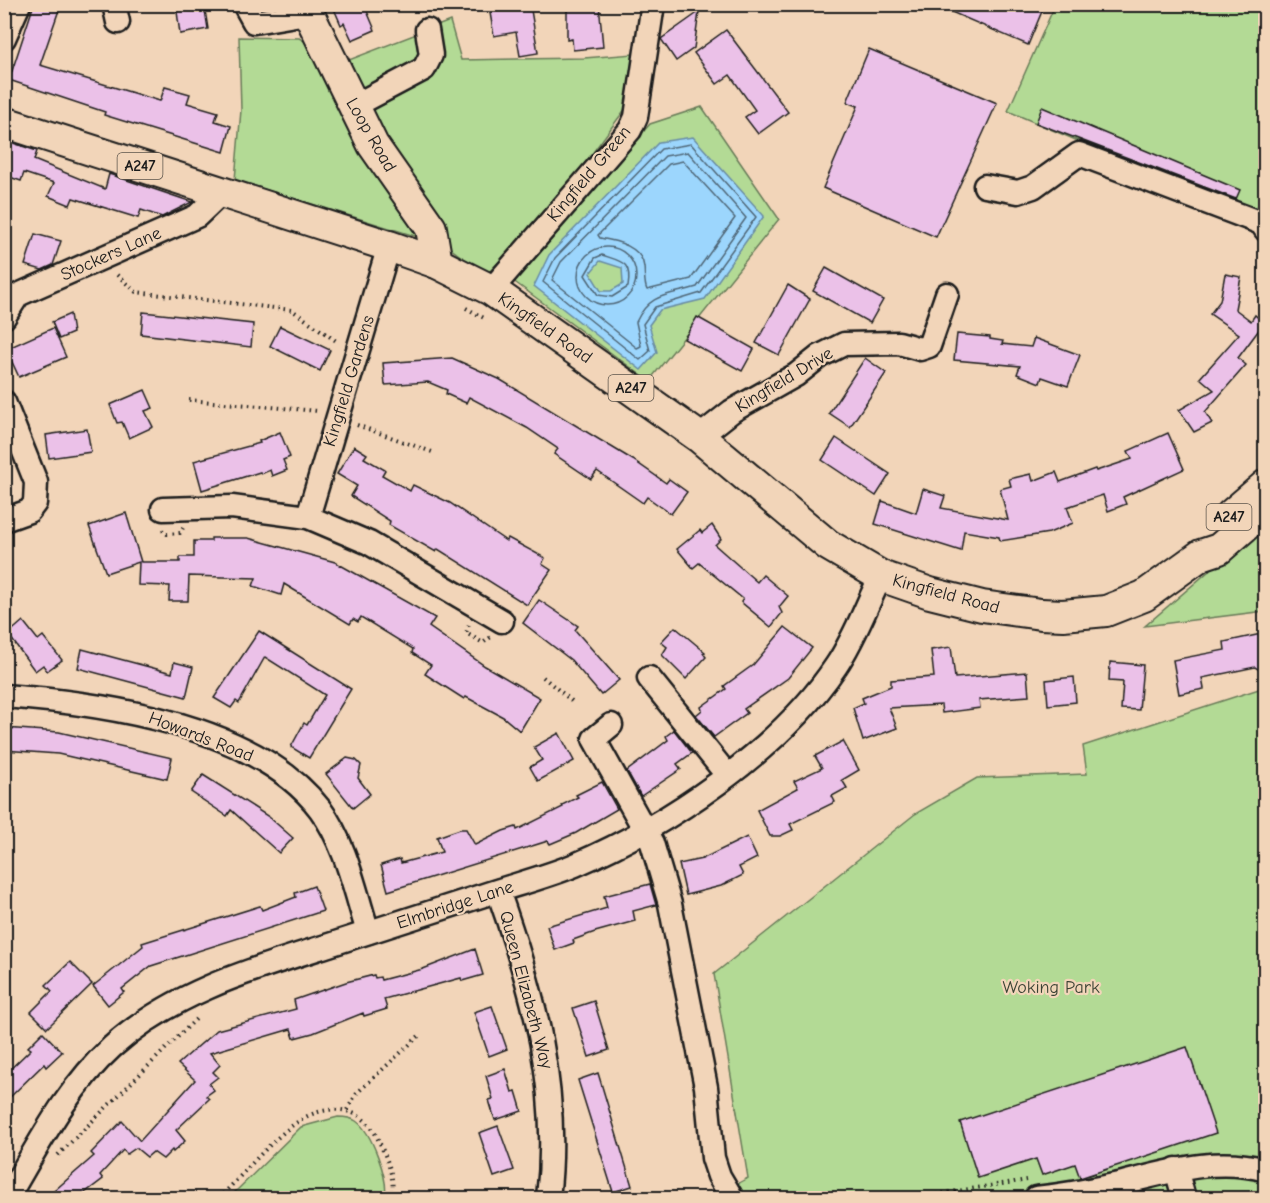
<svg xmlns="http://www.w3.org/2000/svg" width="1270" height="1203" font-family="'Comic Neue',sans-serif">
<rect width="100%" height="100%" fill="#f2d5b9"/>
<filter id="ink" filterUnits="userSpaceOnUse"><feTurbulence type="fractalNoise" baseFrequency=".0167" numOctaves="2"/><feDisplacementMap in="SourceGraphic" scale="12" xChannelSelector="R" yChannelSelector="G"/><feConvolveMatrix kernelMatrix="1 2 1 2 8 2 1 2 1" color-interpolation-filters="sRGB"/></filter>
<g filter="url(#ink)">
<!-- green -->
<g fill="#b3da95" stroke="#687b58" stroke-width="1.5">
<path d="M1055 5H1265V200L1248 214 1008 111Z"/>
<path d="M450 21 461 60 584 58 634 54 626 108 550 210 486 275 447 246 235 180 241 110 239 37 299 38 344 62Z"/>
<path d="M702 107 779 219 649 381 512 280 650 124Z"/>
<path d="M1265 523V611L1145 626Z"/>
<path d="M1265 687V1198H716L717 1195 748 1178 714 974 915 814 977 778 1087 774 1083 746Z"/>
<path d="M338 1117C344 1117 350 1117 356 1121 372 1132 389 1180 385 1198H229L301 1127Z"/>
</g>
<!-- water -->
<path fill="#9cd6fd" stroke="#698ca3" stroke-width="1.5" fill-rule="evenodd" d="M693 137 764 216 705 299 660 310 649 325 657 352 641 370 534 286 549 255 659 142ZM600 261 622 268 623 284 611 291H601L590 273Z"/>
<g fill="none" stroke-linecap="round" stroke-linejoin="round">
<!-- shore -->
<g stroke="#4f6676" stroke-width="1.5">
<path d="M691 144 756 217 701 293 655 307 643 324 650 351 640 360 543 282 555 258 661 149Z"/>
<path d="M688 152 746 218 697 287C669 296 650 292 636 322L641 346 637 348 552 280 561 262 665 156Z"/>
<path d="M683 161 735 218 691 279 647 290C644 284 645 275 644 267 642 247 618 241 600 238L598 235 669 164Z"/>
<circle cx="607" cy="276" r="29"/>
<path d="M602 255C623 262 632 262 628 287L612 297 598 295 585 275 595 258Z"/>
</g>
</g>
<!-- building -->
<g fill="#ebc1e8" stroke="#1c1c1c" stroke-width="1.5">
<path d="M34 4H61L40 65 160 101 165 87 190 94 187 103 218 112 215 121 231 126 224 152 104 115 105 112 9 80Z"/>
<path d="M176 4H204L208 29 180 34Z"/>
<path d="M332 4H364L375 30 352 40 344 23 341 25Z"/>
<path d="M502 4H530L538 53 520 56 516 32 494 36 489 7Z"/>
<path d="M567 4H599L603 47 573 50 572 39 567 40Z"/>
<path d="M933 4H1045L1028 45Z"/>
<path d="M699 12 694 48 676 61 661 39Z"/>
<path d="M726 30 788 112 758 134 745 117 755 110 730 75 717 84 694 53Z"/>
<path d="M869 49 997 103 936 237 823 188 858 106 847 102Z"/>
<path d="M1042 107 1240 190 1236 199 1036 123Z"/>
<path d="M4 140 37 151 34 160 105 189 109 174 192 202 162 217 141 210 138 218 73 198 70 205 48 196 54 183 24 173 21 181 4 175Z"/>
<path d="M35 234 61 241 53 265 42 270 25 265Z"/>
<path d="M826 268 883 300 870 323 813 291Z"/>
<path d="M1225 274 1241 277 1235 309 1251 321 1255 315 1264 323 1238 358 1246 365 1205 412 1212 423 1194 432 1179 410 1214 390 1200 378 1239 334 1210 314 1220 301Z"/>
<path d="M788 285 810 299 779 355 756 343Z"/>
<path d="M143 312 253 324 251 347 141 334Z"/>
<path d="M70 314 73 333 59 339 52 322Z"/>
<path d="M697 317 754 349 742 371 684 339Z"/>
<path d="M280 326 330 350 320 371 270 346Z"/>
<path d="M53 328 66 357 19 377 6 349Z"/>
<path d="M957 334 990 337V339L1003 341 1002 344 1031 347 1034 338 1080 355 1068 386 1042 377 1040 383 1017 374 1020 366 954 360Z"/>
<path d="M452 358 499 379 633 460 666 483 669 479 687 492 671 514 647 497 643 503 597 471 591 479 554 454 558 449 527 428 469 397 466 403 446 394 447 390 428 382 385 385 383 363Z"/>
<path d="M865 358 886 373 850 427 829 413Z"/>
<path d="M145 390 153 408 145 411 153 427 129 438 122 422 117 423 110 405Z"/>
<path d="M87 429 91 452 49 458 46 435Z"/>
<path d="M280 432 290 457 283 460 287 470 272 476 270 470 261 474 260 472 202 490 194 461 260 443 259 441Z"/>
<path d="M1168 433 1184 469 1123 497 1126 504 1108 511 1103 495 1067 507 1073 523 1049 533 1000 541 999 537 964 531 961 551 875 524 882 501 916 513 923 489 945 496 941 508 1008 520 1000 489 1011 486 1009 479 1031 474 1033 481 1056 472 1060 482 1095 469 1096 471 1132 459 1128 451Z"/>
<path d="M836 438 890 474 876 496 822 460Z"/>
<path d="M354 446 367 454 364 458 385 470 382 475 410 491 413 485 450 503 506 541 508 538 545 558 542 564 551 570 527 605 438 549 436 552 389 525 390 521 351 496 357 486 337 474Z"/>
<path d="M126 513 141 562H180V557H194V541H211V538H248L335 562 435 618 429 627 485 666 540 698 520 731 503 717 466 697 464 699 425 674 431 665 412 653 413 649 361 617 358 622 353 619 350 624 284 584 281 595 253 586 256 578 189 576 188 601H169L170 586 138 585 139 562 106 573 89 526Z"/>
<path d="M712 525 721 539 715 545 757 582 763 575 788 596 779 607 782 613 771 627 741 602 743 599 699 563 693 568 677 549 700 530 702 533Z"/>
<path d="M539 600 578 626 575 630 619 680 601 695 571 660 523 623Z"/>
<path d="M23 621 38 640 43 636 62 660 47 671 43 665 35 671 8 634Z"/>
<path d="M675 627 705 652 703 653 706 657 686 679 662 655 667 647 661 642Z"/>
<path d="M785 627 812 648 788 678 744 709 747 713 714 737 696 715 702 710 701 707 726 689 724 686 753 665Z"/>
<path d="M259 631 351 689 309 758 291 747 304 723 307 725 325 695 265 657 239 703 236 701 231 708 214 698Z"/>
<path d="M1266 633V674L1255 667 1202 678 1204 689 1179 694 1173 660 1225 650 1224 642Z"/>
<path d="M951 647 955 678 1027 672 1029 696 979 700 980 708 942 713 941 705 889 708 897 728 863 741 853 708 864 703 862 698 891 686V680L934 677 931 650Z"/>
<path d="M82 649 172 673 174 662 193 667 186 697 78 668Z"/>
<path d="M1110 662 1143 665 1139 710 1121 709 1123 682 1109 681Z"/>
<path d="M1074 677 1076 702 1048 705 1046 680Z"/>
<path d="M4 728 59 732 172 758 167 779 58 754 4 750Z"/>
<path d="M674 730 692 753 677 764 681 769 641 796 627 771 668 740 666 736Z"/>
<path d="M559 733 574 761 538 781 530 767 542 760 534 747Z"/>
<path d="M843 741 859 770 842 780 847 788 832 796 835 802 790 824 793 830 780 836H770L757 810 798 788 794 781 822 768 815 756Z"/>
<path d="M347 758 356 760 361 765 358 778 370 794 353 808 326 774Z"/>
<path d="M203 775 269 817 293 838 279 853 231 810 227 816 191 792Z"/>
<path d="M602 782 617 809 576 833 550 844 548 841 388 891 381 865 400 859 401 863 442 852 437 837 460 829H466L475 845 503 831 516 827 517 830 563 807 562 805 578 797 576 795Z"/>
<path d="M747 837 757 858 739 867 743 875 721 886 686 895 679 864 702 859Z"/>
<path d="M650 884 656 905 633 911 635 921 595 932 573 940 574 943 555 950 547 926 607 908 604 896Z"/>
<path d="M314 886 323 911 151 966 122 989 124 992 108 1005 93 986 143 946 142 943 260 906 262 910 296 897 295 893Z"/>
<path d="M475 949 483 975 462 981 461 978 384 999 387 1009 364 1016 363 1013 313 1033 294 1038 291 1029 210 1053 220 1065 213 1072 218 1077 209 1084 214 1090 206 1096 209 1099 176 1130 185 1141 173 1152 172 1150 163 1159 153 1152 147 1157 136 1148 127 1154 123 1150 100 1175 103 1179 78 1198H46L94 1156 91 1153 122 1121 140 1141 195 1080 178 1064 217 1030 296 1009 294 1000 346 982 374 975 375 978 380 977 381 980 423 969Z"/>
<path d="M70 962 92 984 47 1028 31 1012 52 991 46 985Z"/>
<path d="M594 1001 609 1050 589 1057 573 1008Z"/>
<path d="M492 1006 507 1049 489 1056 474 1012Z"/>
<path d="M43 1032 62 1052 46 1067 44 1064 4 1103V1075L31 1049 28 1047Z"/>
<path d="M1187 1047 1216 1133 1080 1178 1075 1164 1042 1175 1036 1159 978 1178 960 1122Z"/>
<path d="M505 1069 512 1092 516 1091 522 1111 495 1120 489 1100 493 1099 486 1076Z"/>
<path d="M598 1073 632 1186 613 1192 578 1080Z"/>
<path d="M498 1126 514 1170 494 1177 479 1133Z"/>
</g>
<g fill="none" stroke-linecap="round" stroke-linejoin="round">
<!-- minor casing -->
<g stroke="#1c1c1c" stroke-width="27">
<g id="minor">
<path d="M114 4 118 22"/>
<path d="M244 4 254 22 307 13"/>
<path d="M4 38 19 4"/>
<path d="M354 106 424 69 431 55 427 30"/>
<path d="M985 186 1018 192 1033 187 1079 154 1261 223 1266 230"/>
<path d="M491 290 630 130 636 117 653 4"/>
<path d="M4 317 18 295 197 216 221 193"/>
<path d="M4 402 36 482 35 503 29 511 4 520"/>
<path d="M699 437 732 411 796 375 820 356 844 344 899 343 920 349 929 346 947 294"/>
<path d="M163 509 232 507 308 517 369 543 502 621"/>
<path d="M308 517 389 246"/>
<path d="M649 678 727 775"/>
<path d="M4 696C103 703 256 725 320 809 346 844 355 891 368 932"/>
<path d="M611 725 594 739 652 843 670 904 706 1087 713 1158 719 1176 732 1198"/>
<path d="M498 891C534 993 561 1090 548 1198"/>
<path d="M1176 1169 1184 1198"/>
<path d="M7 1198C38 1146 66 1089 112 1047 173 992 253 969 329 945 381 928 432 912 484 895 514 885 546 877 575 865 668 825 779 751 836 666 855 638 866 606 881 576"/>
<path d="M1036 1198C1064 1195 1091 1190 1119 1184 1168 1172 1214 1156 1266 1170"/>
</g>
</g>
<!-- major casing -->
<g stroke="#1c1c1c" stroke-width="34">
<g id="major">
<path d="M304 4 373 145 431 228 437 263"/>
<path d="M4 122 389 246 437 263 491 290 699 437 828 545 881 576 930 593 982 606 1041 614 1063 615 1106 611 1144 596 1201 555 1219 549 1266 508"/>
<path d="M1231 515 1266 485"/>
</g>
</g>
<!-- path -->
<g stroke="#1c1c1c" stroke-width="4" stroke-dasharray="1.5 4.5" stroke-linecap="butt">
<path d="M117 275 136 292 292 310 339 343"/>
<path d="M466 308 486 319"/>
<path d="M189 400 318 411"/>
<path d="M357 425 432 452"/>
<path d="M162 530 167 534 180 533 183 528"/>
<path d="M469 625 466 633 483 643 491 637"/>
<path d="M543 677 573 702"/>
<path d="M347 1110 357 1093 421 1034"/>
<path d="M58 1155 198 1017"/>
<path d="M219 1198C242 1176 272 1138 299 1121 326 1103 362 1105 377 1137 385 1155 397 1179 391 1198"/>
<path d="M913 1198 1027 1180"/>
</g>
<!-- minor -->
<use href="#minor" stroke="#f2d5b9" stroke-width="22"/>
<!-- major -->
<use href="#major" stroke="#f2d5b9" stroke-width="30"/>
</g>
</g>
<g text-anchor="middle" dominant-baseline="central" stroke-width="4.5" stroke-linejoin="round" paint-order="stroke">
<!-- shield labels -->
<g fill="#f2d5b9" stroke="#5c544b" stroke-width="1.5">
<rect x="117.5" y="153" width="45" height="26" rx="4.5"/>
<rect x="608.5" y="375" width="45" height="26" rx="4.5"/>
<rect x="1206.5" y="504" width="45" height="26" rx="4.5"/>
</g>
<g font-size="16" font-weight="bold" fill="#1c1c1c">
<text x="140" y="166">A247</text>
<text x="631" y="388">A247</text>
<text x="1229" y="517">A247</text>
</g>
<!-- street labels -->
<g font-size="18" fill="#1c1c1c" stroke="#f2d5b9">
<text transform="translate(371 135) rotate(60)">Loop Road</text>
<text transform="translate(589 174) rotate(-50)">Kingfield Green</text>
<text transform="translate(111 254) rotate(-24)">Stockers Lane</text>
<text transform="translate(545 328) rotate(35)">Kingfield Road</text>
<text transform="translate(784 380) rotate(-31)">Kingfield Drive</text>
<text transform="translate(349 381) rotate(-73)">Kingfield Gardens</text>
<text transform="translate(946 594) rotate(15)">Kingfield Road</text>
<text transform="translate(201 737) rotate(21)">Howards Road</text>
<text transform="translate(455 905) rotate(-18)">Elmbridge Lane</text>
<text transform="translate(526 990) rotate(75)">Queen Elizabeth Way</text>
</g>
<!-- park labels -->
<g font-size="18" fill="#3a4234" stroke="#f2d5b9">
<text x="1051" y="987">Woking Park</text>
</g>
</g>
<!-- margin -->
<rect width="1270" height="1203" fill="none" stroke="#f2d5b9" stroke-width="24"/>
<rect x="12" y="12" width="1246" height="1179" fill="none" stroke="#1c1c1c" stroke-width="2" filter="url(#ink)"/>
</svg>
